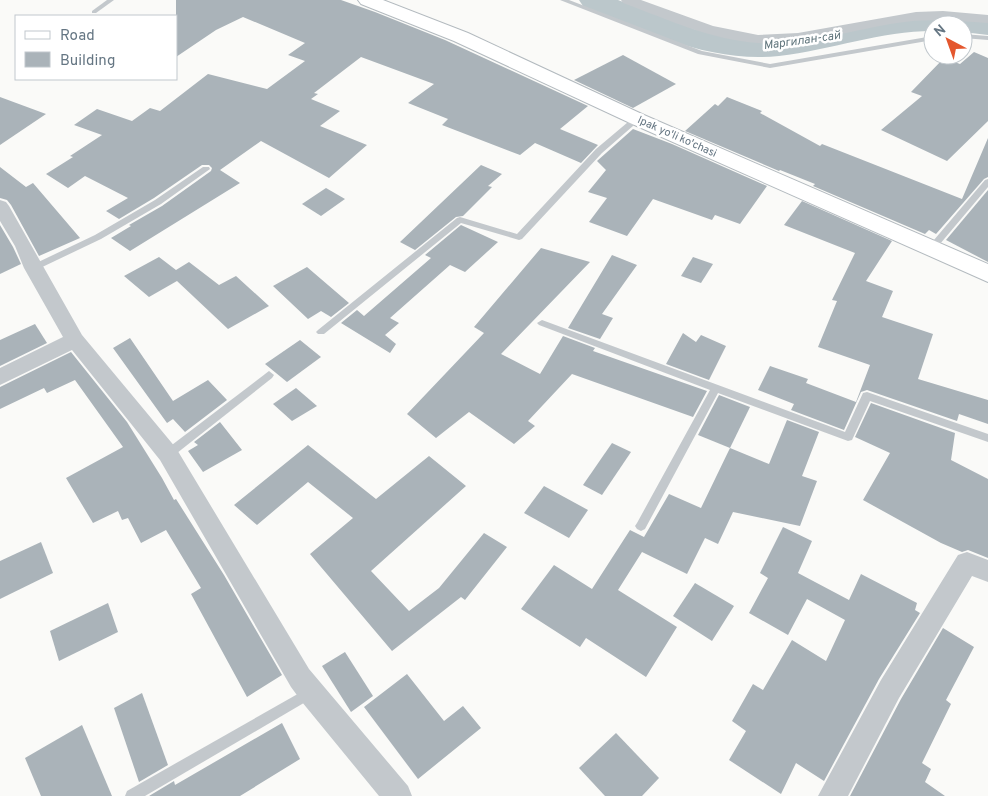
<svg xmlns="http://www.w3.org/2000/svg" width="988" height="796" font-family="Overpass,sans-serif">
<rect width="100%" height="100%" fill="#fafaf8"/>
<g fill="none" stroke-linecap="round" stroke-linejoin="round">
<!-- river -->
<path fill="#bbc7cb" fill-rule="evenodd" d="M579 0H618L694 29 736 39 780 38 912 14 941 13 988 17V35L963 32V25H933V31C881 31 831 50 779 56 709 63 647 32 583 6Z"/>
</g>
<!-- building -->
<g fill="#aab3b9">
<path d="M176 0H341L375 12 445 40 588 106 560 129 598 145 581 163 535 143 520 155 442 125 448 119 408 103 434 84 361 57 314 93 318 94 311 99 340 111 320 126 367 145 329 178 261 141 220 170 240 183 130 251 111 238 131 226 129 225 162 206 211 171 212 168 209 165H202L154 198 119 219 106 211 128 198 85 176 68 188 46 174 73 157 70 156 102 135 74 125 97 109 132 121 150 108 160 111 208 74 267 89 305 61 288 55 305 43 243 17 216 30 176 57Z"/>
<path d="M974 52 988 58V121L947 161 881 130 922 96 911 92 944 58 960 64Z"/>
<path d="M623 55 676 84 633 108 574 80Z"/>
<path d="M0 97 46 114 0 145Z"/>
<path d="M727 97 762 111 760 113 820 146 822 144 962 199 988 138V177L984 179 936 234 929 230 925 234 813 186 815 184 780 170 779 171 685 131 715 104 718 106Z"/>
<path d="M633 129 672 144 767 186 740 224 715 215 712 220 653 199 627 236 589 222 607 198 588 192 606 170 597 161Z"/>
<path d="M481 165 502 174 488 186 492 187 463 216 456 217 415 250 400 242Z"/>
<path d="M0 167 26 187 33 183 80 238 39 256 11 205 7 200 0 198Z"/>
<path d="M326 188 345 199 321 216 302 204Z"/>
<path d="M988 190V262L946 240Z"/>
<path d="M802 201 892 241 866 281 893 291 882 317 933 334 918 379 988 400V424L959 414 957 421 867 390 861 392 844 430 791 410 794 404 758 390 770 366 808 379 806 383 856 402 870 365 818 347 837 301 832 300 855 253 784 225Z"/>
<path d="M0 225 13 247 21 264 0 274Z"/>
<path d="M461 225 498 242 465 272 450 265 390 318 399 323 385 335 396 344 390 353 341 323 357 310 364 316 431 258 425 255Z"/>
<path d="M541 248 590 262 501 354 540 374 563 336 595 348 593 351 707 391 693 417 572 374 528 421 535 426 514 444 469 412 436 438 407 414 484 333 474 327Z"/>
<path d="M612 255 637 265 602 314 613 318 600 339 568 328Z"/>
<path d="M159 257 176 270 189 262 219 285 236 276 269 306 228 329 177 281 149 297 124 276Z"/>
<path d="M693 257 713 264 701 283 681 276Z"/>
<path d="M307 267 349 303 331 317 321 311 308 319 273 286Z"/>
<path d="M35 324 47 343 0 366V340Z"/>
<path d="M683 333 696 342 701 335 726 346 709 380 666 364Z"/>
<path d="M130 338 173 401 208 380 227 400 185 432 173 419 167 423 113 348Z"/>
<path d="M300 340 321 357 287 382 265 364Z"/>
<path d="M71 352 127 422 162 478 174 500 176 499 224 575 282 675 247 697 191 594 201 588 166 530 141 543 128 518 122 520 118 511 93 523 66 478 123 447 75 380 47 393 44 388 0 409V387Z"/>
<path d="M296 388 317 406 292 421 273 404Z"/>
<path d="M719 395 750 407 730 448 698 435Z"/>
<path d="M871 403 955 433 951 460 988 479V558L968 550 962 552 941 543 863 500 890 453 855 437Z"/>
<path d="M787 420 819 432 802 476 817 481 800 526 733 512 718 544 705 538 687 574 642 552 618 590 677 627 646 677 586 638 580 647 521 609 554 565 592 589 630 530 644 537 669 494 701 508 730 448 769 464Z"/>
<path d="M220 422 242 450 203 472 188 451 198 445 194 442Z"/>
<path d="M612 443 631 452 602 495 583 485Z"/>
<path d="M308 445 376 499 429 456 466 486 371 571 409 611 439 588 484 533 507 547 465 600 461 597 392 651 310 554 353 518 308 482 257 525 234 505Z"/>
<path d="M544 486 588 510 569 538 524 513Z"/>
<path d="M783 527 812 541 798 573 849 600 861 574 917 603 915 610 920 613 879 679 824 781 796 763 781 794 729 760 746 731 732 721 753 684 763 690 792 640 826 661 845 620 807 599 788 635 749 613 768 578 760 573Z"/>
<path d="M41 542 53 573 0 599V561Z"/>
<path d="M695 583 734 606 712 641 673 616Z"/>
<path d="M108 603 118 632 59 661 50 631Z"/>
<path d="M943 628 974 647 946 700 951 704 922 763 931 769 925 782 945 796H850L901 699Z"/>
<path d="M345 652 373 696 351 712 322 666Z"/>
<path d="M407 674 444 721 463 706 481 728 418 779 364 707Z"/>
<path d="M142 693 168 765 139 782 114 708Z"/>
<path d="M282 723 300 759 240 796H149L174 781 175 785Z"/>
<path d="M82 725 112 796H41L25 758Z"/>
<path d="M616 733 659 778 642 796H605L579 768Z"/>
</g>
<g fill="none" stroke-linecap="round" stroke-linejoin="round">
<!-- secondary casing -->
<g stroke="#b3babf" stroke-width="2">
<path id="secondary" d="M358 0H383L468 33 644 115 988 264V282L630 123 454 41 361 4Z"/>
</g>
<!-- service -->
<g fill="#c3c8cc" fill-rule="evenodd">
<path d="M107 0H114L96 13H92V11Z"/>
<path d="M560 0H569L702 51 770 64 933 36V40L770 68 698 54Z"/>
<path d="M963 34 988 36V40L963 38Z"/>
<path d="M634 117H637L641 119 602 153 522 239 519 240 461 223 324 334H318L316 332 318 330 457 218 460 217 517 234 596 149Z"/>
<path d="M203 167H209L210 169 161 204 101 239 36 270H30L29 268 30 266 95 235 155 200Z"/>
<path d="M988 179V187L934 251H928L927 249 928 247 985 180Z"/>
<path d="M542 320 845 432 863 393 867 392 988 434V442L870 401 852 440 848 441 718 393 645 529 641 531 637 529 635 526 637 523 710 390 539 325 537 323Z"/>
<path d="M269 371 274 375 272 378 172 457 168 458 164 457 163 454 164 451Z"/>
<path d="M310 687 314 689 316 693 314 697 145 796H125L127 791Z"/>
</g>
<!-- minor -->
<g fill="#c3c8cc" fill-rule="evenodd">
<path d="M621 0H641L713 26 758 35 798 33 916 12 943 11 988 15V23C957 21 928 18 897 23 851 30 805 46 758 43 711 40 667 19 623 3Z"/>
<path d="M0 200 6 202 9 206 82 335 176 448 309 669 408 786 412 796H379L302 702 291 687 160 460 72 350 0 385V368L63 337 24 268 15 246 0 221Z"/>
<path d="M967 552 988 560V582L972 576 899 698 848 796H818L881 680 958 555Z"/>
</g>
<!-- secondary -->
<use href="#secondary" fill="#fff" fill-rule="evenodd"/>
</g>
<g text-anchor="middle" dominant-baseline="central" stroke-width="5" stroke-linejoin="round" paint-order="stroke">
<!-- far-street labels -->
<g font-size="11" fill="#657683" stroke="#fff">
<text transform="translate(677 137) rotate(24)">Ipak yo'li ko'chasi</text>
</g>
<!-- far-water labels -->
<g font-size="12" font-style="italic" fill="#60757c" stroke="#fff">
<text transform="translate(802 41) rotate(-8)">Маргилан-сай</text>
</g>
</g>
<!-- legend -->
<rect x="15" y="15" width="162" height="65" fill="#ffffff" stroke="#c1c8cd"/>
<rect x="25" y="31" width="25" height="8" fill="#ffffff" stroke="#c1c8cd"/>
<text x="60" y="40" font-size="15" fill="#657683">Road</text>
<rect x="25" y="52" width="25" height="15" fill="#aab3b9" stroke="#c1c8cd"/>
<text x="60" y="65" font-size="15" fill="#657683">Building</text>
<!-- north arrow -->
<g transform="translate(948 40) rotate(319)"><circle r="24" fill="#ffffff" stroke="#c1c8cd"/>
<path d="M0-4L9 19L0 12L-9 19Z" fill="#e4572e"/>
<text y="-8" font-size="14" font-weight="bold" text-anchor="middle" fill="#657683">N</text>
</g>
</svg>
